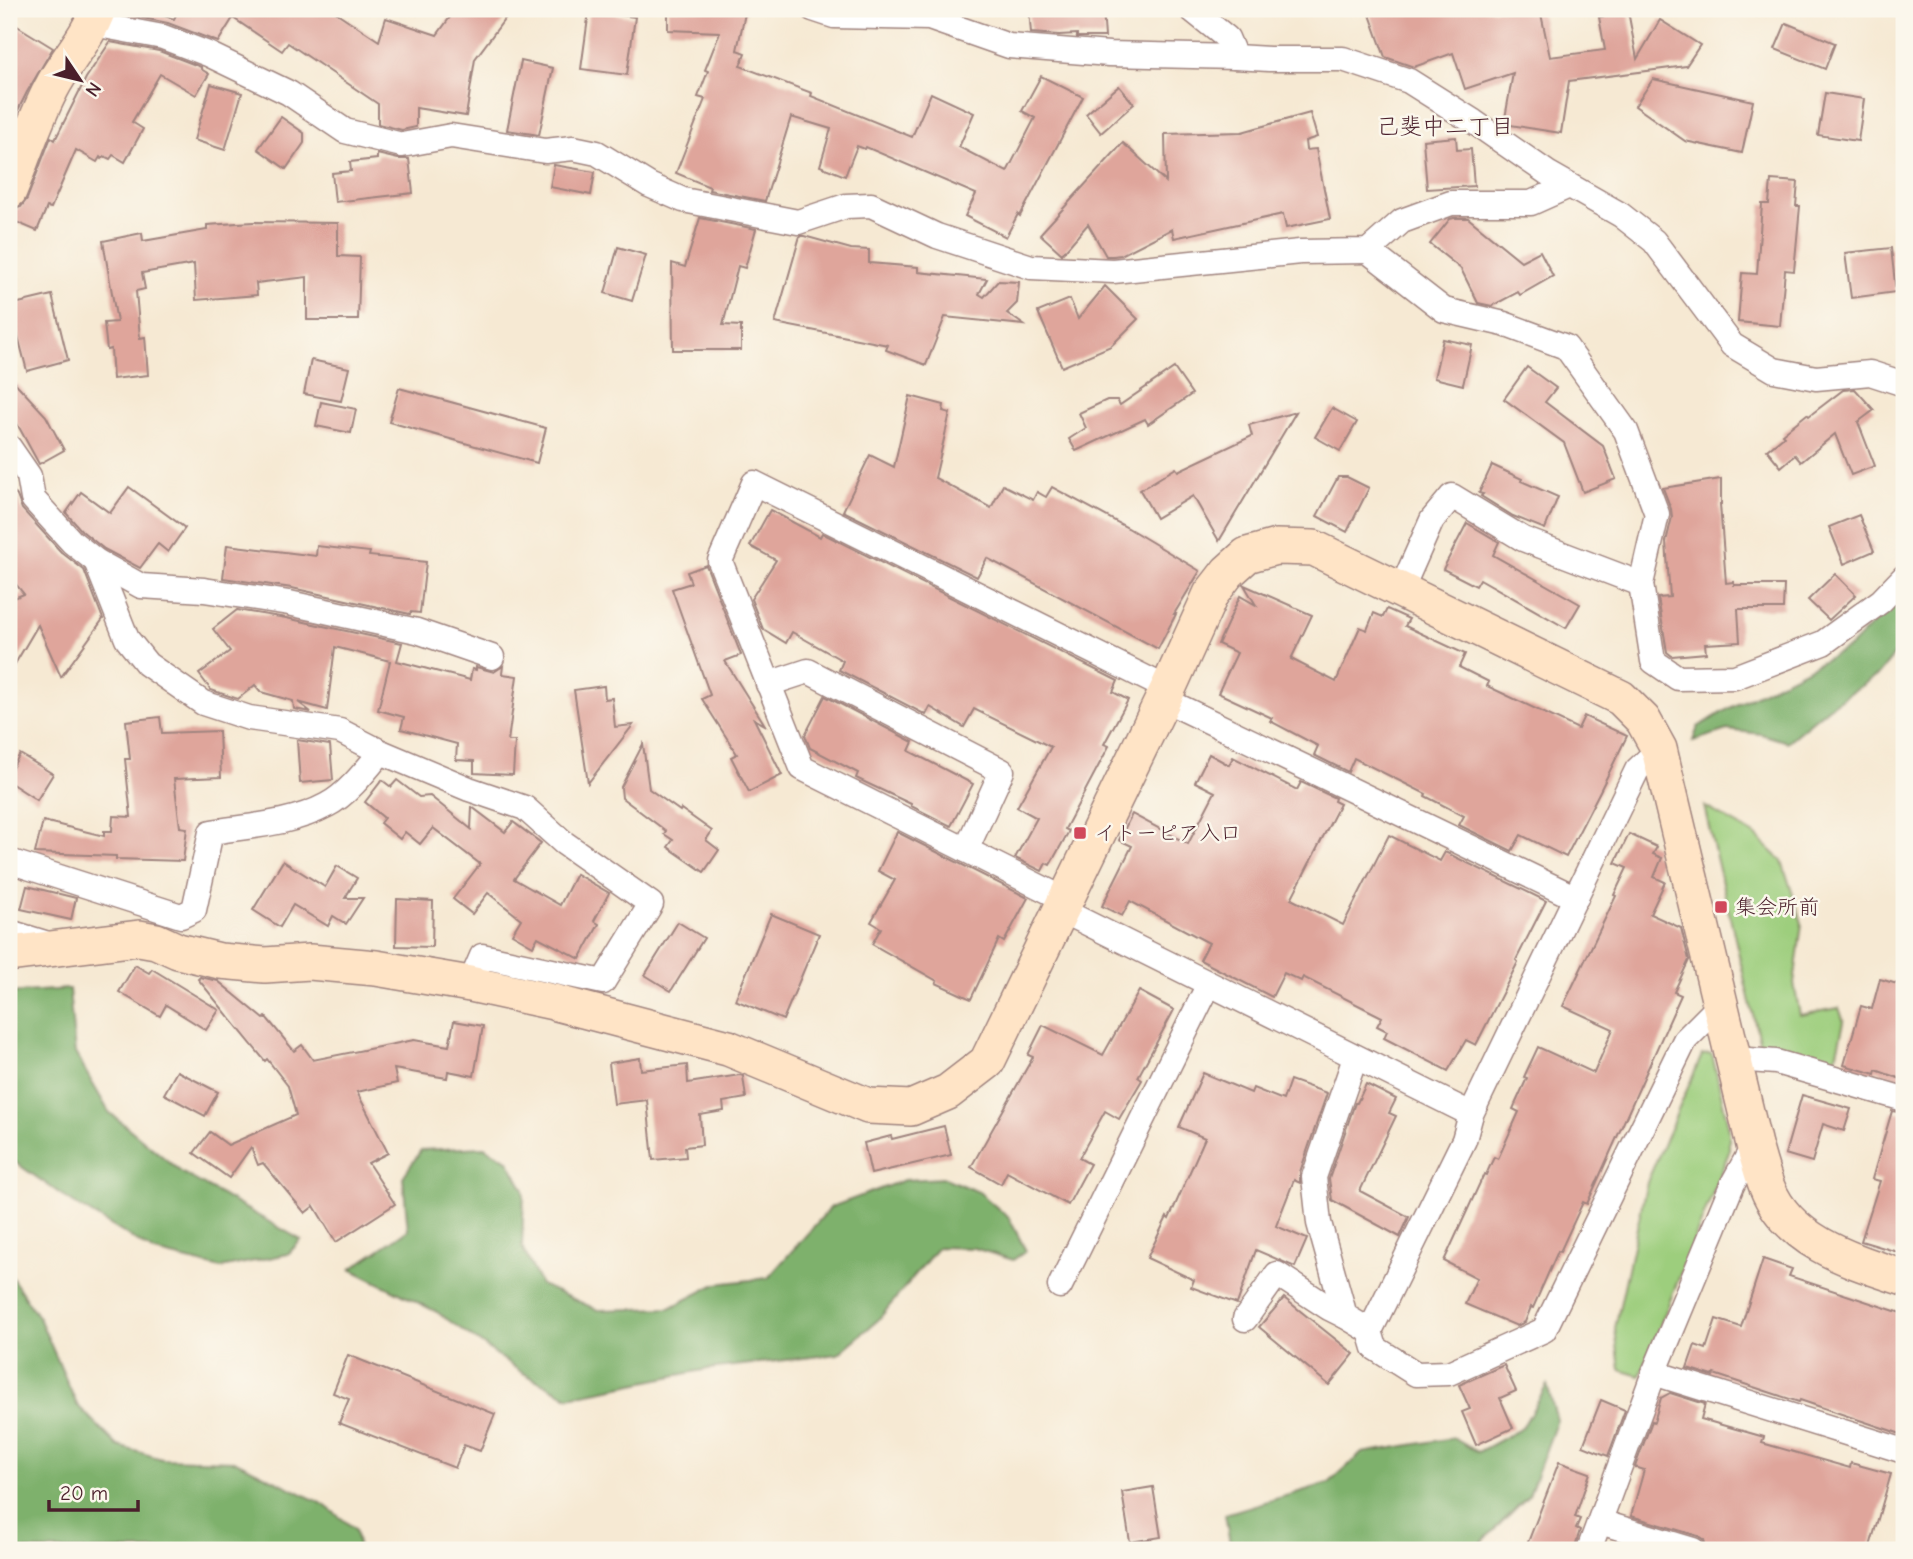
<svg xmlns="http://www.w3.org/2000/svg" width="1913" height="1559" font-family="'Comic Neue','Klee One',sans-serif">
<rect width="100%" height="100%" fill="#fbf7ec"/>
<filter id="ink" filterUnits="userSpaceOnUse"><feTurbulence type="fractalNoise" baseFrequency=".0143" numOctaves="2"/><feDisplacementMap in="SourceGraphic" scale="14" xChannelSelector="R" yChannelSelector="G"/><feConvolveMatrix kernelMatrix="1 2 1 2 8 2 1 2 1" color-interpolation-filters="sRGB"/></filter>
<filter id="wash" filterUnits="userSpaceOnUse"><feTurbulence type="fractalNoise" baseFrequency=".00686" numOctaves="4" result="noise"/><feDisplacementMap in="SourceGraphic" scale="28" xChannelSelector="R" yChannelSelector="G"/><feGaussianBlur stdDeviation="1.57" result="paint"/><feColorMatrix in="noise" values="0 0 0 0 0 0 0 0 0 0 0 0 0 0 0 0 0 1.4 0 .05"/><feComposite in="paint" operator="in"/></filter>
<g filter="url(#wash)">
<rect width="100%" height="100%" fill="#f6e9d3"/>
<!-- green -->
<g fill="#9dce7d" stroke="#747654" stroke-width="2">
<path d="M1704 806 1755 835 1782 861 1802 923 1794 984 1800 1015 1839 1008 1844 1022 1834 1065 1760 1045Z"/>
<path d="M1712 1054 1729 1129V1152L1640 1376 1620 1370 1615 1328 1647 1182 1702 1055Z"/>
</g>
<!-- forest -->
<g fill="#7eb16c" stroke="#64684c" stroke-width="2">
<path d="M1904 592V643L1878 675 1833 704 1787 742 1761 734 1727 730 1693 741 1698 727 1730 708 1850 647Z"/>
<path d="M69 989 75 1053 109 1112 181 1172 301 1240 288 1254 221 1268 155 1252 72 1202 9 1158V993Z"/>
<path d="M484 1147 508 1160 524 1190 522 1247 541 1285 598 1310 670 1308 716 1284 768 1278 831 1207 904 1180 945 1178 979 1192 1009 1218 1026 1251 1013 1260 974 1248 938 1247 878 1320 838 1354 708 1369 569 1397 521 1372 437 1312 351 1269 408 1230 403 1177 421 1150Z"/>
<path d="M9 1273 40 1320 77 1405 118 1446 162 1459 236 1461 323 1504 355 1529 359 1550H9Z"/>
<path d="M1547 1385 1557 1420 1529 1495 1474 1550H1231L1225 1514 1329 1483 1362 1453 1453 1438 1478 1452 1522 1428Z"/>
</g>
<g id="blocks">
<!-- building -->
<g fill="#dfa59b">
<path d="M132 9H143L174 19 179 9H331L379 41 386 18 437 35 456 9H512L475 59 466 116 416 108V127L402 130 378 124V104L288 43 282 51 233 18 218 42 168 23 128 15Z"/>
<path d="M668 9 718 10V9H746L737 50 745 53 740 66 812 93 811 96 912 137 931 93 974 113 959 147 1007 172 1035 118 1022 111 1041 76 1083 97 1020 216 1018 214 1006 237 965 216 976 194 866 147 865 149 857 146 845 176 820 166 831 129 791 117 765 201 709 190 710 187 676 173 705 99 698 97 708 71 705 70 720 32 668 30Z"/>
<path d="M1029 9H1103L1105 37H1077V34L1059 35 1031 33Z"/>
<path d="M1368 9H1540L1550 57 1605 50 1599 17 1628 11 1637 59 1660 20 1700 45 1686 66 1569 81 1561 133 1504 124 1513 73 1465 89 1453 53 1414 67 1385 57Z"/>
<path d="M589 11 635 17 627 75 581 69Z"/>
<path d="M9 21 53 48 27 92 15 116 9 136Z"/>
<path d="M1786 23 1835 43 1825 69 1775 49Z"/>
<path d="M110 42 159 51 201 67V69L209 74 196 95 160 74 132 122 143 129 125 162 113 155 110 159 104 156 102 159 100 157 97 162 76 150 51 208 47 207 37 231 9 219V211L21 207 27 199 51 137 55 140 86 78Z"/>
<path d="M521 61 553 68 539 135 507 130Z"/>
<path d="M1653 79 1753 101 1742 153 1685 141 1635 106Z"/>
<path d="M211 84 242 93 225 150 194 140Z"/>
<path d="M1119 86 1134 104 1101 133 1086 114Z"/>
<path d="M1825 93 1864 99 1858 141 1818 135Z"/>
<path d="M1310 113 1317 137 1305 141 1306 150 1316 149 1330 219 1286 228 1283 214 1174 238 1172 229 1121 255 1113 256H1106L1088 224 1062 254 1040 234 1123 143 1166 182 1165 134 1242 132Z"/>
<path d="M281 117 304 133V143L286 169 258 149Z"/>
<path d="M1456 137 1457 150 1471 149 1474 186 1427 189 1423 140Z"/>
<path d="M377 154 398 159H409L413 193 335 202 332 173 351 171 350 162 377 159Z"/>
<path d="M554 165 595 172 591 195 550 187Z"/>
<path d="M1771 180 1798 182 1796 206H1800L1794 271 1785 270 1780 326 1738 322 1742 273 1757 274 1762 204H1769Z"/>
<path d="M700 218 756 229 745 268 738 266 723 325 741 326V350H673L672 263 685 267Z"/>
<path d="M1454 218H1468L1521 261 1540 251 1553 276 1520 295 1518 292 1492 306 1478 303 1461 269 1430 244 1450 219Z"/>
<path d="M254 222 338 223V256L360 257 358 320H307V277L256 283 257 295 196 300 194 264 142 273 145 289 136 291 140 338 145 337 148 375 113 379 111 349 107 350 104 323 117 322 103 241 142 233 143 241 207 230V225Z"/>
<path d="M800 236H804L851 249 869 250V263L918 267V272L987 279 979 294 984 297 998 281 1019 282 1017 303 1007 313 1024 325 945 317 926 365 886 350 888 345 775 323Z"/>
<path d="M618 247 646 255 632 301 605 293Z"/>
<path d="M1891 248 1896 292 1851 298 1845 253Z"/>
<path d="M1105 286 1138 319 1111 346 1062 367 1038 312 1070 299 1078 319Z"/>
<path d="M52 295 68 360 27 371 10 305Z"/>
<path d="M1443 339 1472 345 1463 385 1434 378Z"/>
<path d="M311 360 349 368 341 401 304 394Z"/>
<path d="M1527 367 1556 388 1545 402 1603 446 1616 479 1583 492 1564 443 1504 399Z"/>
<path d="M1174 368 1192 394 1148 424 1145 419 1076 451 1069 439 1086 428 1079 413 1107 400H1117L1120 405Z"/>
<path d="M9 376 46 416 64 450 39 464 9 409Z"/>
<path d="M399 388 546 428 537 463 389 422Z"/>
<path d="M1855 389 1874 410 1858 422 1875 466 1851 475 1835 434 1801 462 1795 455 1781 467 1767 450 1784 436 1782 434 1807 414 1809 416 1843 390Z"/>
<path d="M910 396 944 405 943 411 950 413 935 478 991 508 1003 485 1033 500 1037 492 1046 497 1052 487 1128 528 1200 571 1174 614H1176L1158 649 987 558 977 577 843 511 870 455 894 467Z"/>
<path d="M321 402 356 409 351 433 316 426Z"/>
<path d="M1332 408 1357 422 1340 451 1315 437Z"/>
<path d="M1296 412 1219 541 1193 496 1156 518 1140 490 1176 468 1178 471 1252 436 1249 425Z"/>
<path d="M1492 465 1522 479 1521 481 1558 497 1545 529 1513 516 1481 496 1483 494 1479 493Z"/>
<path d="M1338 477H1347L1369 488 1347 532 1317 516Z"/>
<path d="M1721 479V504H1720L1726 583 1734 582V585H1784L1783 609H1738L1740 642 1705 644 1706 653 1672 656 1667 652 1658 598 1670 597 1666 542 1672 517 1671 509 1663 488Z"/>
<path d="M9 485 17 496 22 509 61 552 84 570 103 619 61 677 38 625 9 674V600L24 594 9 576Z"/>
<path d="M129 487 185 528 168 552 158 544 140 568 104 549 82 531 66 513 81 492 110 513Z"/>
<path d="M770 510 820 537 822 533 1118 681 1113 692 1128 700 1104 744 1109 746 1065 829 1069 831 1050 865 1046 863 1042 871 1015 858 1037 818 1017 807 1051 747 974 709 964 727 930 707 926 715 839 670 843 661 792 632 786 643 763 629 751 599 776 560 750 546Z"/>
<path d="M1859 515 1874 551 1844 564 1829 527Z"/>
<path d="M1467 523 1499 542 1493 555 1580 604 1566 628 1480 579 1476 586 1443 569Z"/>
<path d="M227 545 316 556 317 546 370 552 369 556 426 562 420 613 411 612 410 614 292 588 223 578Z"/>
<path d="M706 565 741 655 725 661 765 725 754 719 782 775 749 792 731 757 737 754 702 699 710 695 672 589 691 583 687 572Z"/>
<path d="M1835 574 1856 595 1829 620 1808 600Z"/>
<path d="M1244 585 1312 615 1291 659 1336 682 1360 627 1367 630 1374 613 1383 617 1387 609 1409 619 1405 626 1465 654 1459 667 1489 682 1487 686 1578 729 1584 716 1627 736 1600 791 1566 857 1521 835 1512 851 1459 825 1464 816 1425 796 1426 794 1354 758 1348 772 1314 755 1318 746 1270 721 1272 718 1218 693 1237 653 1218 644 1240 596 1256 605Z"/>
<path d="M237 610 286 618 402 643 397 661 470 680 472 669 476 670V667L494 672 503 666 502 674 517 676 508 741H515L513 775 474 773V761L456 760 457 744 401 729 404 717 378 710 390 661 335 647 327 710 298 702 311 712 294 709 293 701 261 692 255 685 238 699 211 690 199 674 230 651 213 629Z"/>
<path d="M604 686 605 699 612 698 615 727 633 725 588 783 574 690Z"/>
<path d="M825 696 913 742 909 751 973 784 951 826 911 806V804L856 778 858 773 810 748 805 735Z"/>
<path d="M160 717 162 733 219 731 221 777 174 779 180 827 187 828 183 861 116 859V856L35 853 43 821 104 836V831H112L113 816 131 817 125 759H130L126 721Z"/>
<path d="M297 740 330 745 333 780 300 783Z"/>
<path d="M643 744 649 789 680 811 681 809 712 831 706 840 719 850 704 872 668 847 673 840 664 834 666 831 622 798 621 787Z"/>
<path d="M20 754 53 774 37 800 9 782V773Z"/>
<path d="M1209 754 1229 765 1233 757 1297 790 1301 782 1335 798 1334 801 1340 804 1291 899 1343 925 1389 835 1440 861 1445 852 1546 901 1516 960 1518 962 1476 1045 1466 1040 1448 1071 1384 1038 1387 1031 1377 1026 1382 1017 1303 977 1301 981 1284 973 1272 997 1200 960 1209 943 1130 901 1122 916 1102 906 1132 846 1119 840 1132 814 1188 844 1215 792 1195 782Z"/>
<path d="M382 780 391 787 397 780 419 797 430 796 471 829 472 807 505 832 513 822 541 843 514 879 560 905 576 874 609 893 594 921 599 924 580 959 538 937 533 946 512 934 521 919 488 893 472 914 453 899 480 864 433 828 420 844 405 832 400 839 380 823 384 818 365 802Z"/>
<path d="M897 832 1028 898 1004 942 999 939 971 999 936 983 937 981 872 944 881 928 871 922 895 880 878 871Z"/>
<path d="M1629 834 1657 847 1653 854 1662 858 1654 877 1665 882 1650 914 1681 928 1689 960 1674 992 1681 995 1587 1204 1583 1202 1560 1252 1558 1251 1533 1308 1531 1307 1525 1322 1517 1326 1465 1304 1477 1278 1444 1261 1484 1174 1486 1175 1494 1157 1498 1159 1519 1112 1513 1109 1527 1078 1524 1077 1538 1047 1594 1073 1613 1029 1563 1006 1616 896 1614 895 1627 868 1615 863Z"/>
<path d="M283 861 325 887 337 866 357 878 345 898H363L346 924 333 916 328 926 293 905 280 927 253 910Z"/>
<path d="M27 886 76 898 71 920 21 909Z"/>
<path d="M397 899 433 901 432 947 396 946Z"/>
<path d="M771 914 819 934 783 1020 735 1000Z"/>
<path d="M678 922 704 938 671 991 645 975Z"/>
<path d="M135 965 149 973 152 969 219 1010 206 1030 166 1005 160 1016 119 992Z"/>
<path d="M200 977 218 981 264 1019 266 1017 294 1051 302 1045 313 1060 414 1040 449 1046 454 1021 483 1026 474 1076 448 1071 447 1078 394 1069 397 1083 357 1092 388 1153 368 1163 395 1204 336 1242 314 1206 305 1213 263 1163 258 1165 251 1147 229 1178 194 1153 210 1132 228 1145 296 1115 288 1086 267 1059 265 1061 198 979Z"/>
<path d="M1880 979 1904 986V1080L1876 1070 1875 1074 1844 1065 1861 1006 1872 1009Z"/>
<path d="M1139 991 1174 1010 1138 1077 1142 1080 1119 1119 1105 1111 1079 1158 1090 1164 1068 1205 1007 1172 1001 1184 971 1167 1033 1057 1028 1055 1043 1025 1103 1055Z"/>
<path d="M640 1058 641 1070 687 1065 688 1083 740 1075 743 1076 746 1098 723 1102 724 1111 700 1115 702 1145 685 1147 686 1157 653 1160 647 1100 614 1104 609 1063Z"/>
<path d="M177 1071 218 1092 205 1116 164 1094Z"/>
<path d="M1203 1073 1251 1093 1253 1088 1283 1100 1290 1080 1327 1093 1300 1172V1183L1294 1180 1276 1226 1307 1239 1295 1267 1256 1250 1237 1304 1191 1287 1194 1280 1147 1258 1167 1217 1169 1219 1205 1138 1179 1127Z"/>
<path d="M1366 1084 1396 1099 1389 1113 1396 1116 1360 1191 1409 1217 1400 1237 1332 1200 1329 1179 1355 1103H1357Z"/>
<path d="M1802 1095 1851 1109 1844 1131 1823 1124 1812 1162 1785 1154Z"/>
<path d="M1892 1111 1904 1113V1254L1861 1241 1880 1181 1872 1179Z"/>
<path d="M944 1126 951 1155 871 1174 864 1143 891 1136 892 1139Z"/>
<path d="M1763 1259 1792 1269 1789 1276 1904 1314V1435L1800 1400 1799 1402 1714 1374 1713 1376 1687 1368 1695 1345 1706 1349 1716 1319 1741 1327Z"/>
<path d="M1284 1298 1354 1354 1329 1385 1259 1327Z"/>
<path d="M348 1355 495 1414 480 1451 464 1445 455 1468 339 1423 349 1399 333 1393Z"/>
<path d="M1504 1365 1516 1391 1500 1398 1513 1428 1476 1445 1462 1412 1470 1409 1459 1385Z"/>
<path d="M1670 1393 1705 1404 1701 1419 1764 1437 1762 1443 1850 1468 1851 1463 1891 1474 1869 1550H1707L1704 1540 1698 1536 1631 1516 1644 1470 1635 1467 1652 1421 1654 1422 1661 1398Z"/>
<path d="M1601 1400 1625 1410 1608 1456 1583 1446Z"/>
<path d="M1559 1462 1590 1473 1575 1517 1580 1519 1576 1528 1580 1530 1574 1550H1525Z"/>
<path d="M1153 1487 1161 1537 1130 1542 1122 1492Z"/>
</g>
</g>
</g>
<g filter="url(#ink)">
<use href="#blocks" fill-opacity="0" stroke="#a0847f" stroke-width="2"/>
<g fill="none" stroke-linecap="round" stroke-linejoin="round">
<!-- street casing -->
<g stroke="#a0847f" stroke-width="27">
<g id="street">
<path d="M813 9 834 16 929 18 1009 46 1109 54 1235 57 1269 59H1343L1409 81 1474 122 1549 174 1621 215 1654 241 1732 345 1774 370 1816 378 1870 373 1904 384"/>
<path d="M1191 9 1227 38 1235 57"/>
<path d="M94 20 104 26 163 37 208 54 289 93 345 131 402 145 451 136 545 151 573 148 597 153 649 185 683 200 798 222 846 206 871 205 937 236 1031 267 1113 271 1300 252 1368 251 1402 221 1451 203H1531L1569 186"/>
<path d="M1368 251 1444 310 1504 324 1566 347 1626 431 1657 514 1641 584 1653 661 1678 678 1735 677 1823 643 1881 601 1904 577"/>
<path d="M9 447 29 476 33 499 72 542 96 561 141 586 204 590 289 603 417 631 492 657"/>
<path d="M96 561 127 639 147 664 203 703 249 718 340 731 381 752 469 789 525 808 564 843 651 904 603 982 482 956 470 984"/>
<path d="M1401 590 1432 520 1452 496 1523 539 1641 584"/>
<path d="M768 684 808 671 1002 771 966 850"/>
<path d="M1163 699 1576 898"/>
<path d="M1659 749 1637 770 1471 1114 1464 1140 1370 1331 1375 1348 1416 1374 1449 1373 1544 1330 1685 1040 1720 1005"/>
<path d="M9 861 181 916 194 910 211 832C249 826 292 824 327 805 347 795 367 769 381 752"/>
<path d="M1066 900 802 768 720 561 754 483 1168 689"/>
<path d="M1061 910 1471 1114"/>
<path d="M9 932 48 944"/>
<path d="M1355 1058 1314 1177 1319 1223 1345 1316 1370 1331"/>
<path d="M1735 1059 1776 1062 1904 1099"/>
<path d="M1060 1286 1209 984"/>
<path d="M1245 1319 1277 1274 1329 1308 1345 1316"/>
<path d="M1654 1373 1904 1451"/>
<path d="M1600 1522 1693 1550"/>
<path d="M1589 1550 1654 1373 1732 1185 1754 1145"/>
</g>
</g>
<!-- secondary casing -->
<g stroke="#a0847f" stroke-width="38">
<g id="secondary">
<path d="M9 191C23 157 34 121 51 89 65 61 88 38 98 9"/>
<path d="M9 954 139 938 156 941 178 951 220 961 265 965 310 962 376 968 470 984 553 1002 728 1048 868 1106 911 1108 948 1092 987 1062 1168 689 1211 594 1228 572 1247 555 1276 547 1314 548 1621 698 1643 720 1659 749 1754 1145C1758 1159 1762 1174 1767 1187 1789 1243 1853 1261 1904 1278"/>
</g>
</g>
<!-- street -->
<use href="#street" stroke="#fff" stroke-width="24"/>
<!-- secondary -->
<use href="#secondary" stroke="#ffe4c6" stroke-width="35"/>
</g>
</g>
<!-- markers -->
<g fill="#d1495b" stroke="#fbf7ec" stroke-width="2.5">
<rect x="1073" y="826" width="14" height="14" rx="3.5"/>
<rect x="1714" y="900" width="14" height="14" rx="3.5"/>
</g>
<g text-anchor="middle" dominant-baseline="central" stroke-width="5" stroke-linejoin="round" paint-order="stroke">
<!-- poi labels -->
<g font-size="21" fill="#4a1f2b" stroke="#fbf7ec" text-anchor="start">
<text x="1094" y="833">イトーピア入口</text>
<text x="1735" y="907">集会所前</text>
</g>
<!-- neighbourhood labels -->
<g font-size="23" fill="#4a1f2b" stroke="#fbf7ec">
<text x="1445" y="126">己斐中二丁目</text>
</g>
</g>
<!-- margin -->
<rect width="1913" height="1559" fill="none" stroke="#fbf7ec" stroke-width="35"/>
<!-- north arrow -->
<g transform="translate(80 80) rotate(125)" stroke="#fbf7ec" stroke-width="5" paint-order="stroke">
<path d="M0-5L12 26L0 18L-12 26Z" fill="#4a1f2b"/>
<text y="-10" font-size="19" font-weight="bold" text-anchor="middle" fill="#4a1f2b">N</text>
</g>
<!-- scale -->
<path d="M49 1500v10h89v-10" fill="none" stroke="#4a1f2b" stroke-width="3.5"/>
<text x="60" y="1500" font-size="21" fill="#4a1f2b" stroke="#fbf7ec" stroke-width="5" paint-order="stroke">20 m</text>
</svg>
